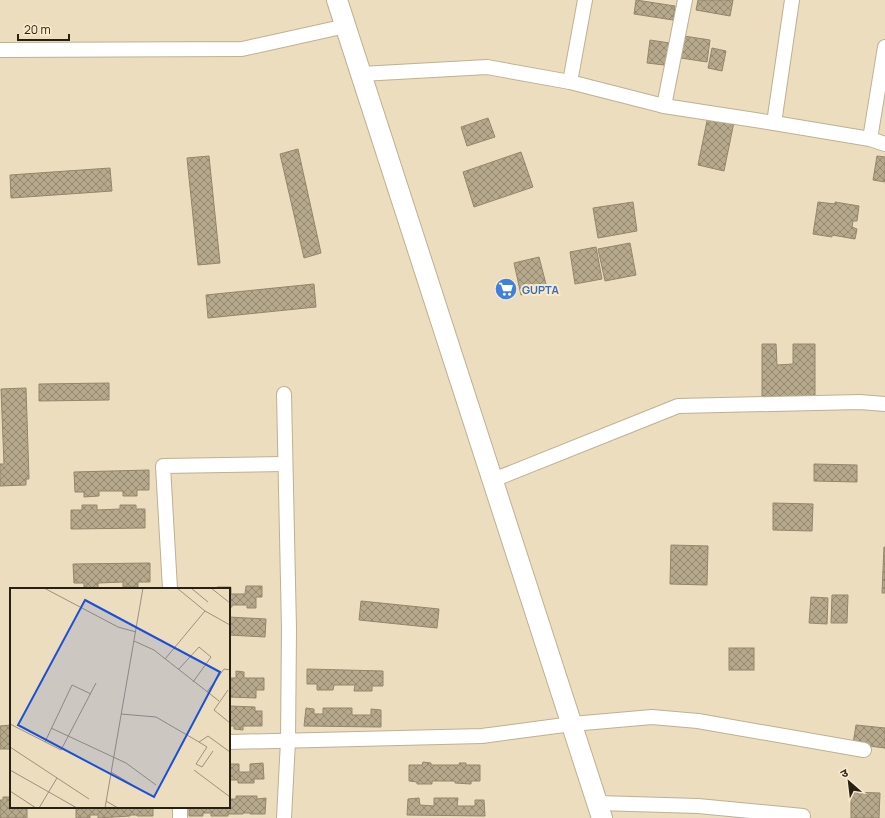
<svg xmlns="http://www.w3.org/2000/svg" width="885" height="818" font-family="Manrope,'Noto Sans Devanagari',sans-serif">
<defs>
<pattern id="building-cross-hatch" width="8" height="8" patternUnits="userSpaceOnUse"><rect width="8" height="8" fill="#b6a88b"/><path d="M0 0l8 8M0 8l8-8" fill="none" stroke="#948870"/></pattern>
</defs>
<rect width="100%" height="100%" fill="#ecddbe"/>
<!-- building -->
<g fill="url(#building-cross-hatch)" stroke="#948669">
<path d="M636 0 675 6 673 20 634 14Z"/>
<path d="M698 0H733L730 16 696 10Z"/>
<path d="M684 36 710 40 707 62 681 58Z"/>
<path d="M650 40 676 44 673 66 647 63Z"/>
<path d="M712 48 726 51 722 71 708 68Z"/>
<path d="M708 116 734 122 724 171 698 165Z"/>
<path d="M488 118 495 137 467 146 461 127Z"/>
<path d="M298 149 321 253 304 258 280 154Z"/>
<path d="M521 152 533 187 474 207 463 172Z"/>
<path d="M209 156 220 263 198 265 187 158Z"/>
<path d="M877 156 885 157V182L873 180Z"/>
<path d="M110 168 112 191 11 198 10 175Z"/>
<path d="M633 202 637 231 598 238 593 208Z"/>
<path d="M818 202 835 204V202L859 206 857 221H853L852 227 857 229 855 239 832 235V237L813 234Z"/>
<path d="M630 243 636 275 605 281 598 249Z"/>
<path d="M596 247 602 279 575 284 570 252Z"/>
<path d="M539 257 547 288 521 295 514 263Z"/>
<path d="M314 284 316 307 208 318 206 295Z"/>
<path d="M762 344H776L777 365 793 364V344H815V397H762Z"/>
<path d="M109 383V400L39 401V384Z"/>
<path d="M26 388 29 479H26V485L0 486V464H4L1 389Z"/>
<path d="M814 464 857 465V482L814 481Z"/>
<path d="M149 470V490H137V496H123V491H99V496L84 497V492H75L74 472Z"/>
<path d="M773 503 813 504 812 531 773 530Z"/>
<path d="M82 505H97V510L120 509V505H136V509H145V528L71 529V510H82Z"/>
<path d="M671 545 708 546 707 585 670 584Z"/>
<path d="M884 547H885V593H882Z"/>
<path d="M150 563V582H138V587H123V582L98 583V588L84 587V583H74L73 564Z"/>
<path d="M246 586H262V597H256V608H247V605H232V607H229V589H217V587H231V594H245Z"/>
<path d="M832 595H848L847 623H831Z"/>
<path d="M811 597 828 598 827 624 809 623Z"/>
<path d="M361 601 439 609 437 628 359 620Z"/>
<path d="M229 617 266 619 265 637 229 635Z"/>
<rect x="729" y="648" width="25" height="22"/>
<path d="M307 669 383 671V686H372V691H354L355 685H334L333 690H317V684H307Z"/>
<path d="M236 671 244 672V678H264V690H256V698L229 697V678H236Z"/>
<path d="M229 706 255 707V711H262V726H243V730L234 729V726H229Z"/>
<path d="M306 708 314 709V714H323V708H352V715H371V709L381 710V727L304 726Z"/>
<path d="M11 725V749H0V726Z"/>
<path d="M856 725 885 728V748L853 744Z"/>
<path d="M423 762 431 763V765H460L459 763H466V765H480V781H471V784L455 783V781H432V784H417V782L409 781V765H422Z"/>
<path d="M263 763 264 779H254V783H238V780H229V764H239V772H250V764Z"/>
<path d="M851 792 880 793 879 818H851Z"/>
<path d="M236 796H257V799L266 798 265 814H250V813H243V814H228V816H211V813H203V816H189V807H229V799H236Z"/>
<path d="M3 797H11V807H27V818H0V800H3Z"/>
<path d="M419 798 420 805 434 806V798H458L457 806H475V800H484L485 816 407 815 408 799Z"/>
<path d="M76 807H153V816H137V815H130V816L98 818V815H90V818H76Z"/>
</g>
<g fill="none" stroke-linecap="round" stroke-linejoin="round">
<!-- minor casing -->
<g stroke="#beb092" stroke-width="16">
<g id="minor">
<path d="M0 50 242 49 346 26"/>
<path d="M361 74 487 67 570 82 664 106 774 123 870 139 885 144"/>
<path d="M570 82 585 0"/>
<path d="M664 106 685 0"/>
<path d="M774 123 792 0"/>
<path d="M870 139 885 47"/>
<path d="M284 394 289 629 288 741 284 818"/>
<path d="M493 480 678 406 860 402 885 404"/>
<path d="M170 589 163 466 285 464"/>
<path d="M229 742 482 736 572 724 652 717 698 721 864 750"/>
<path d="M598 803 698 806 803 816"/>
<path d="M180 807V818"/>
</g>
</g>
<!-- secondary casing -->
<g stroke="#beb092" stroke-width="22">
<path id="secondary" d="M337 0 602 818"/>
</g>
<!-- minor -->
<use href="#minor" stroke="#fff" stroke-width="14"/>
<!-- secondary -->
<use href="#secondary" stroke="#fff" stroke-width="20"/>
</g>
<!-- icons -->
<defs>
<g id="supermarket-disc" transform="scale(1.15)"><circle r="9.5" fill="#3f7fe0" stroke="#f9eacb"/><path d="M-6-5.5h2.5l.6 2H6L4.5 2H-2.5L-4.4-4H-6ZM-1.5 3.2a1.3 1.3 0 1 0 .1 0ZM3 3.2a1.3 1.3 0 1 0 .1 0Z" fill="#fff"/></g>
</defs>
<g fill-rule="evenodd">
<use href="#supermarket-disc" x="506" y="289"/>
</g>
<g text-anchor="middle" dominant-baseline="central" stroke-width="4" stroke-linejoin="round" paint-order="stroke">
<!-- shop labels -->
<g font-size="11" font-weight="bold" fill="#366cbe" stroke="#f9eacb" text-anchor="start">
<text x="522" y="289">GUPTA</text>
</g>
</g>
<!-- overview -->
<g transform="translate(10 588)">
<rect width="220" height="220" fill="#ecddbe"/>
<path fill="none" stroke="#9d917a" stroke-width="1" d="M34 0 108 39 126 44M167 0 195 23 220 37M181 0 198 14M201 0 220 15M124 53 144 62 209 113M155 71 195 23M168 82 189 59 201 69 183 94M218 102 204 122 220 135M197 104 214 81 220 82M111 126 146 129 189 154 198 148 220 164M0 136 51 162 86 95M41 140 116 175 146 197M35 154 62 97 81 106M189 154 197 159 186 176 192 179 203 163M0 159 79 211M0 182 67 220M184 182 220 209M101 184 131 202M0 203 26 220M96 213 108 220M29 220 47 190M95 220 133 0"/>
<path fill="#1d4ed8" fill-opacity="0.15" stroke="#1d4ed8" stroke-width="2" d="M75 12 210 84 144 209 8 137Z"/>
<rect width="220" height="220" fill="none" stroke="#262015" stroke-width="2"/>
</g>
<!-- north arrow -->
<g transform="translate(849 782) rotate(332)" stroke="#f9eacb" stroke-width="3" paint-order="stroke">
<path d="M0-3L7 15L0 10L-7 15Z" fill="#262015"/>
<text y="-6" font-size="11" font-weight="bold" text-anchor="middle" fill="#262015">उ</text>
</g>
<!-- scale -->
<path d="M18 34v6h51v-6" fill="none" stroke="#262015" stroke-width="2"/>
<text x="24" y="34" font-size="12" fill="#262015" stroke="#f9eacb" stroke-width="3" paint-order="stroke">20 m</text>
</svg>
